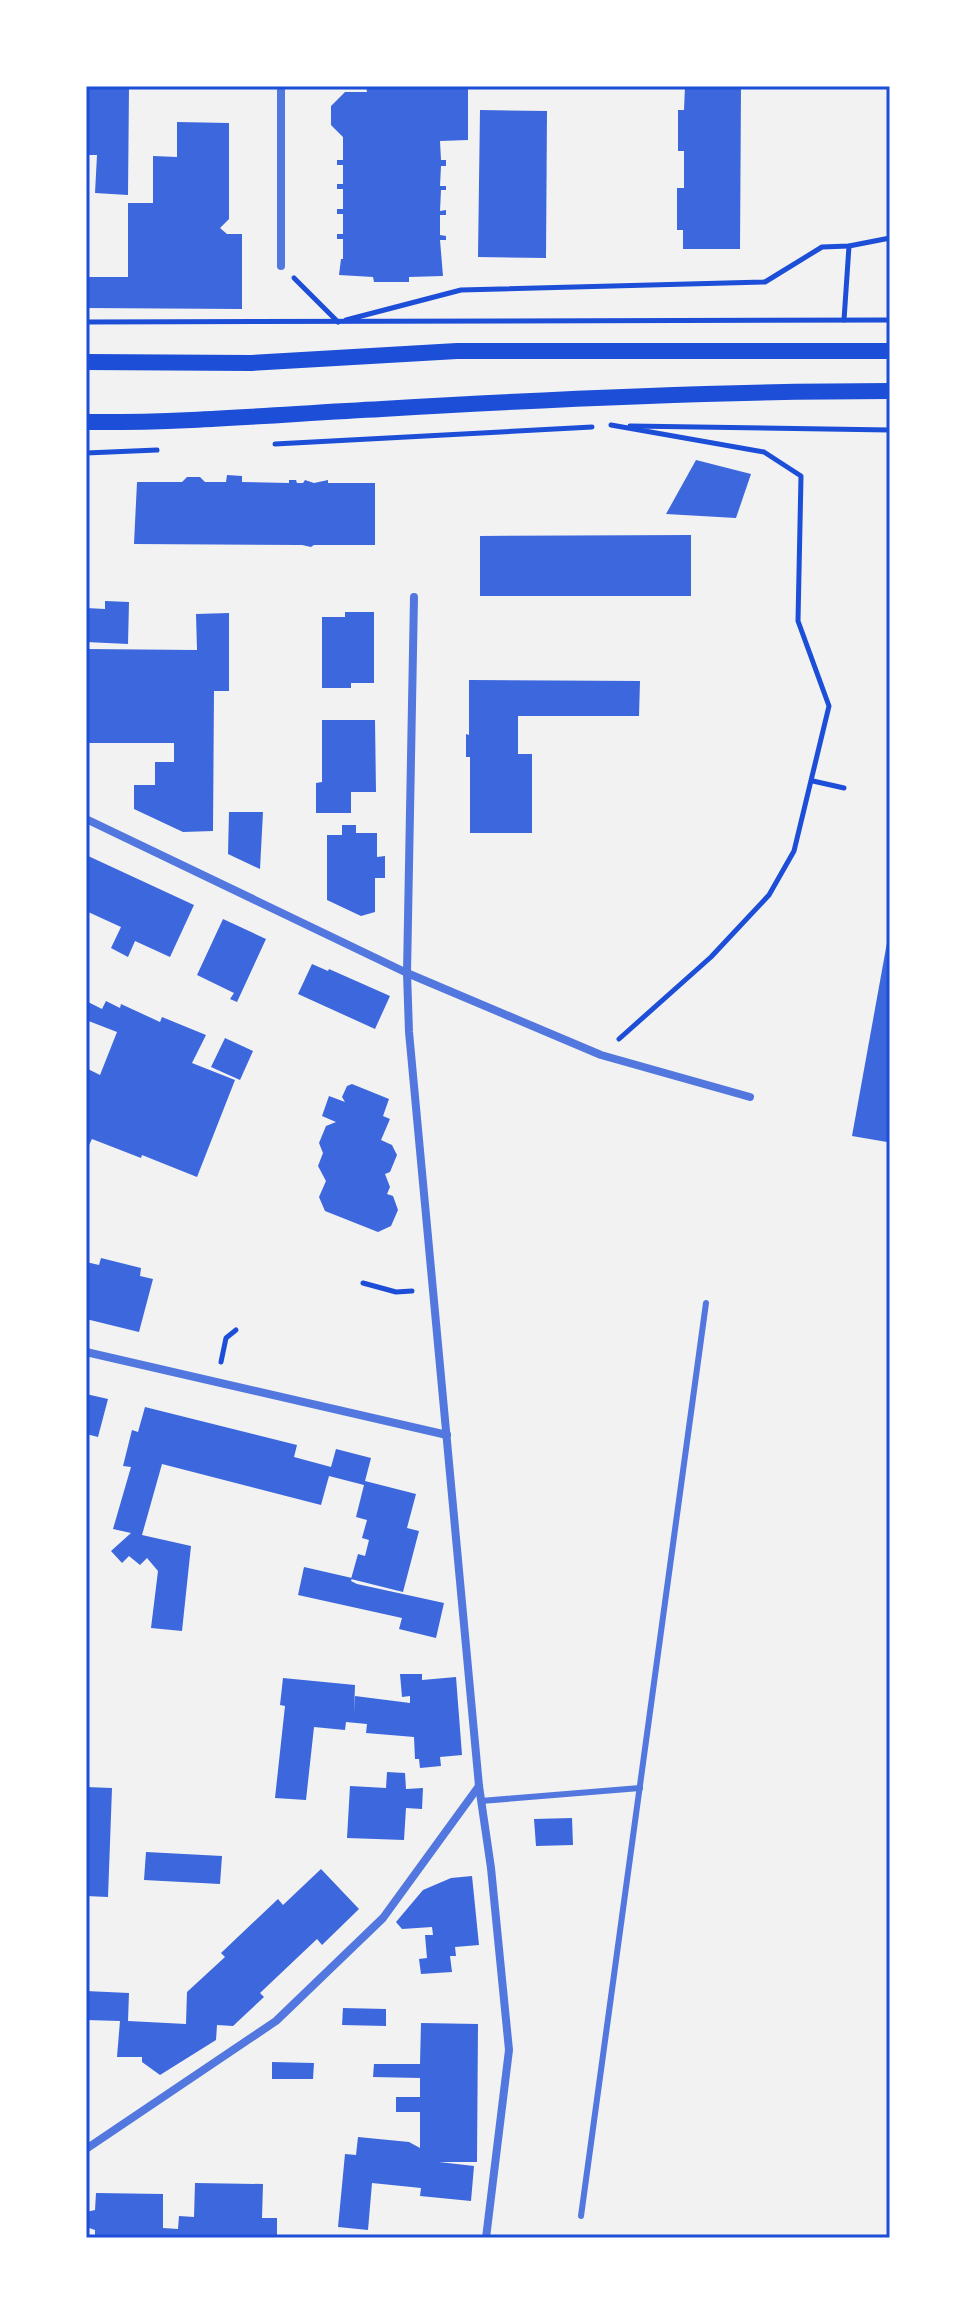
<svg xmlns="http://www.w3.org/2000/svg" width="976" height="2324" font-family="'Fira Sans Condensed',sans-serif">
<rect width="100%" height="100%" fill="#f2f2f2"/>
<!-- building -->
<g fill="#3d67dc">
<path d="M86 86H129L128 195 95 193 97 155H86Z"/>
<path d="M366 86H468V140L440 141 441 160H446V166H441L440 186H446V190H441L440 211 446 210V215H440V235L446 236V240H440L443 276 409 277V282H374L373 277 339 275 341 259H343V239H337V234H343V214H337V209H343V189H337V184H343V165H337V160H343V137L331 125V106L345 92H367Z"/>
<path d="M685 86H741L740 249H683V230H677V188H684V151H678V110H684Z"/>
<path d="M480 110 547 111 546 258 478 257Z"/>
<path d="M177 122 229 123V219L220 228 227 234H242V309L86 308V277H128V203H153V156L177 157Z"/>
<path d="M696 460 751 474 736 518 666 514Z"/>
<path d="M227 475 242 476V482L289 483V480H296L297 483H303L305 480 314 483 328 480V483H375V545H314L311 547 302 545 134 544 137 482H182L187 477H200L205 482H226Z"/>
<path d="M691 535V596H480V536Z"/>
<path d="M105 601 129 602 128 644 86 642V608L105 609Z"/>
<path d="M345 612H374V683H351V688H322V617H345Z"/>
<path d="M229 613V691H214L213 831 183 832 134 809V785H155V762H174V743H86V649L197 650 196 614Z"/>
<path d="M469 680 640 681 639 716H518V754H532V833H470V757H466V734L469 735Z"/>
<path d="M322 720H375L376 792H351V813H316V783L322 782Z"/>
<path d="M229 812H263L260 869 228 854Z"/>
<path d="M342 825H356V833H377V857L385 856V878H375V912L361 916 327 900V835H342Z"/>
<path d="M86 855 194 905 170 957 135 941 128 957 111 948 121 927 86 911Z"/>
<path d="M223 919 266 939 237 1002 230 999 234 993 197 975Z"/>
<path d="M888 937 890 1127 887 1142 852 1136Z"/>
<path d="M312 964 328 971 329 969 390 996 375 1029 298 994Z"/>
<path d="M86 1001 102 1009 106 1001 120 1008 121 1004 160 1022 162 1017 206 1035 192 1063 235 1080 197 1177 142 1155 141 1158 92 1139 86 1151V1068L100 1075 117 1032 86 1020Z"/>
<path d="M225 1038 253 1051 240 1080 211 1067Z"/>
<path d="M352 1084 389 1099 383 1116 390 1119 381 1140 392 1145 397 1155 390 1172 385 1174 390 1187 387 1194 393 1196 398 1210 391 1226 378 1232 325 1211 319 1197 326 1181 318 1166 323 1153 319 1143 326 1126 336 1122 322 1116 329 1096 345 1102 342 1097 347 1086Z"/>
<path d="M101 1258 141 1268 140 1276 153 1279 139 1332 86 1319V1262L99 1265Z"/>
<path d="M86 1394 108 1399 98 1437 86 1434Z"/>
<path d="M145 1407 297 1445 294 1457 331 1467 336 1449 371 1458 365 1481 416 1494 407 1528 419 1531 403 1592 351 1579 358 1554 365 1556 369 1540 362 1538 367 1520 356 1517 364 1485 329 1476 321 1505 162 1464 142 1535 191 1546 182 1631 151 1628 158 1571 147 1558 140 1565 129 1556 122 1563 111 1551 131 1533 113 1529 131 1467 123 1466 132 1430 138 1432Z"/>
<path d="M304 1567 352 1578 351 1581 357 1584 444 1603 436 1638 399 1629 402 1618 298 1595Z"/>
<path d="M400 1674H422V1680L456 1677 462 1755 440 1757 441 1766 420 1768 419 1759H415L414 1737 366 1733 367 1724 346 1722 345 1730 314 1727 306 1800 275 1798 285 1706 280 1705 283 1678 355 1685 354 1714 355 1696 410 1703V1696L402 1697Z"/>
<path d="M387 1772 405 1773 406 1789 423 1788 422 1809 406 1808 404 1840 347 1838 350 1786 386 1788Z"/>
<path d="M86 1787 112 1788 108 1897 86 1896Z"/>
<path d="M572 1818 573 1845 536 1846 534 1819Z"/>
<path d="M146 1852 222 1856 220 1884 144 1880Z"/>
<path d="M321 1869 359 1909 322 1945 317 1939 260 1993 264 1997 233 2026 217 2025 216 2040 160 2075 142 2062V2057H117L120 2021 86 2020V1991L129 1993 128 2021 186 2024 187 1992 225 1957 221 1953 278 1899 283 1905Z"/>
<path d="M472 1876 479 1945 455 1947 456 1956H450L452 1972 421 1974 419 1959 427 1958 425 1935H433L432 1927 402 1929 396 1922 423 1890 451 1878Z"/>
<path d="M343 2008 386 2009V2026L342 2025Z"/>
<path d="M421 2023 478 2024 477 2162H439L474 2166 471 2201 420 2196 421 2188 372 2183 368 2230 338 2227 345 2154 356 2155 358 2137 409 2142 420 2148V2112H396V2097H420V2078L373 2077 374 2064H420Z"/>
<path d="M272 2062 314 2063 313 2079H272Z"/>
<path d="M195 2183 263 2184 262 2218H277V2238H95V2230L86 2227V2212L95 2210 96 2193 163 2194V2228L178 2229 179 2216 194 2217Z"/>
</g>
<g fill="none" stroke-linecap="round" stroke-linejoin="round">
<!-- path -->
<g stroke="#1d4ed8" stroke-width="5">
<path d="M294 278 338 322"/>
<path d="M346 320 461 290 765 282 822 247 849 246 890 238"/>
<path d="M844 320 849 246"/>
<path d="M86 322 890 320"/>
<path d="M611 425 764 452 801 476 798 621 829 706 794 851 769 895 711 957 619 1039"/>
<path d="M630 426 890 430"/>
<path d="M275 444 592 427"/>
<path d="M86 453 157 450"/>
<path d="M813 781 844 788"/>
<path d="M363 1283 396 1292 412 1291"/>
<path d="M221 1362 226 1338 236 1330"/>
</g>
<!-- service -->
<g stroke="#5277de" stroke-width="6">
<path d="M481 1801 640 1788"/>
<path d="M581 2216 706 1303"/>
</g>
<!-- minor -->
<g stroke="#5277de" stroke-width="8">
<path d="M281 266V86"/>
<path d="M414 597 407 973 409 1032 479 1786 491 1868 509 2050 486 2238"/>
<path d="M86 819 407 973 601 1055 750 1097"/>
<path d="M86 1352 447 1435"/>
<path d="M86 2149 276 2021 383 1918 479 1786"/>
</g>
<!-- secondary -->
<g stroke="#1d4ed8" stroke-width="16">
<path d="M86 362 251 363 457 351H890"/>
<path d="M86 422C185 423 283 414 382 409 551 399 721 391 890 391"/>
</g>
</g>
<!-- border -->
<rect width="976" height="2324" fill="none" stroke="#ffffff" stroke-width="176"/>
<rect x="88" y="88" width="800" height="2148" fill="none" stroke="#1d4ed8" stroke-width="3"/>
</svg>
